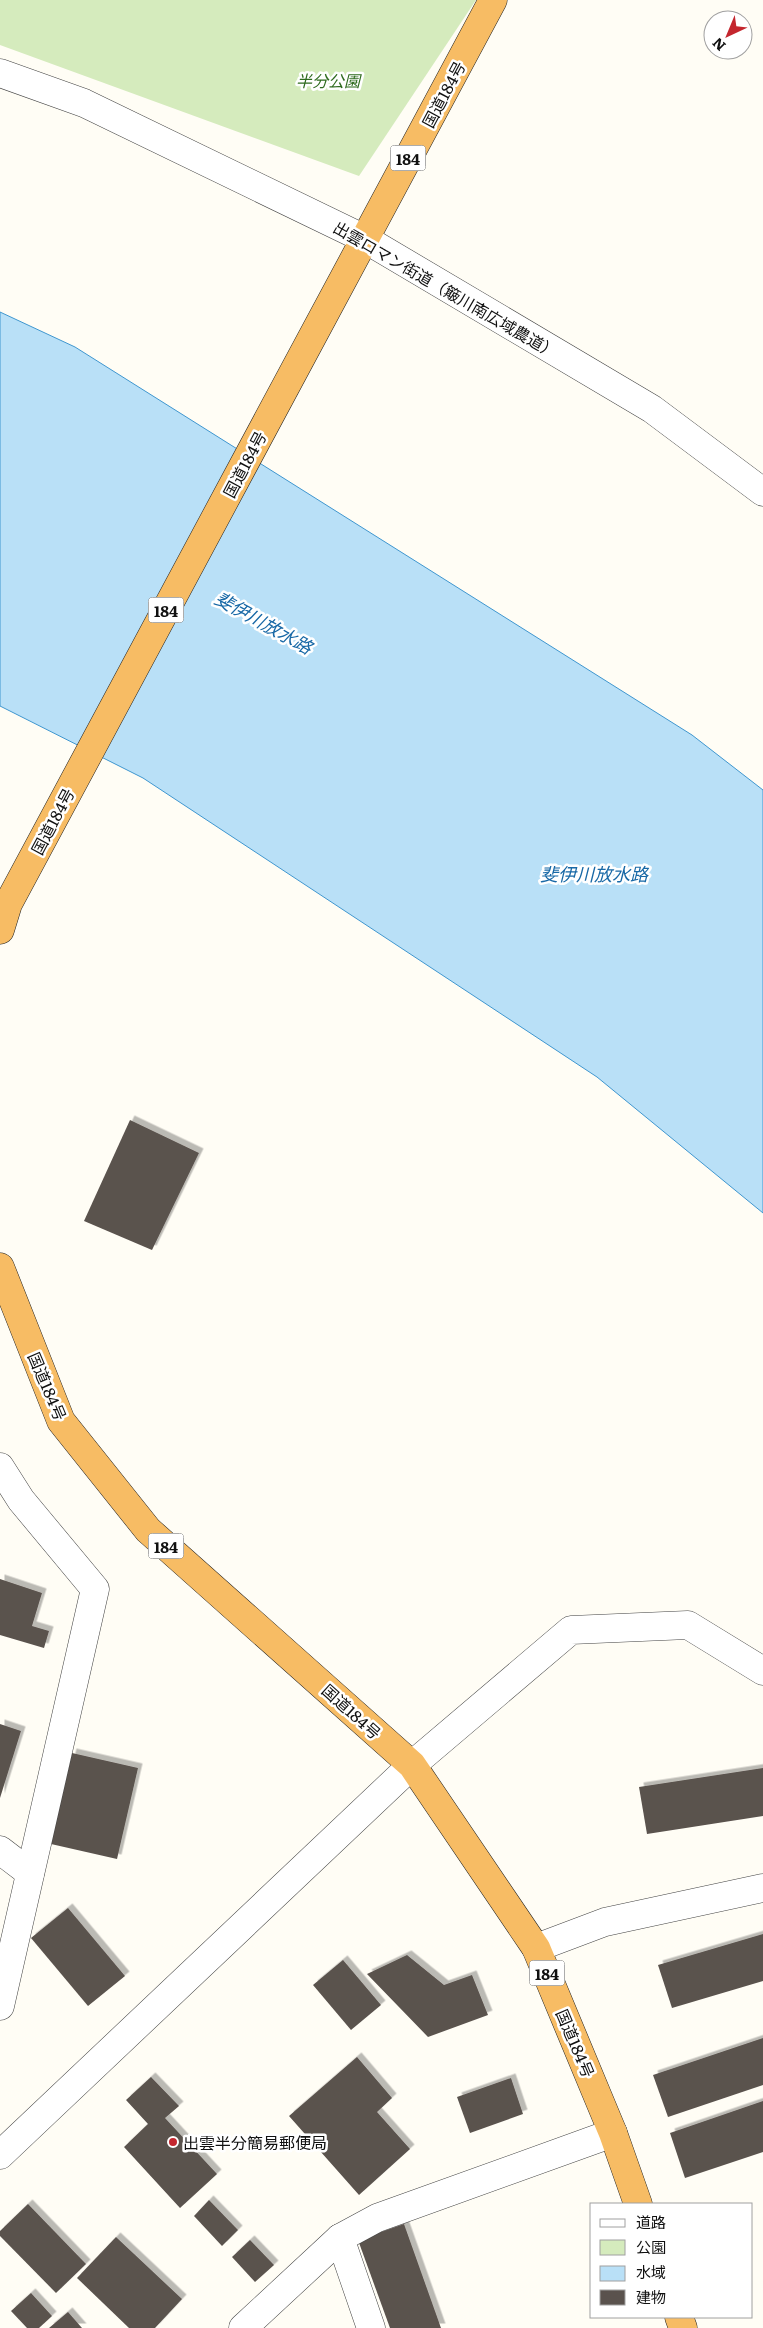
<svg xmlns="http://www.w3.org/2000/svg" width="763" height="2328" font-family="Literata,'Noto Sans JP',serif">
<defs>
<filter id="shadow"><feDropShadow dx="4.5" dy="-4.5" stdDeviation="0" flood-color="#0004"/></filter>
</defs>
<rect width="100%" height="100%" fill="#fffdf5"/>
<!-- green -->
<path fill="#d5ebbd" d="M0 0H476L359 176 0 45Z"/>
<!-- water -->
<path fill="#b9e0f7" stroke="#3f96cf" d="M0 312 75 347 692 735 763 790V1213L597 1077 143 778 0 706Z"/>
<!-- building -->
<g fill="#5a524d" filter="url(#shadow)">
<path d="M130 1120 199 1153 152 1250 84 1221Z"/>
<path d="M0 1579 42 1593 32 1626 49 1631 44 1648 0 1635Z"/>
<path d="M0 1724 21 1731 0 1798Z"/>
<path d="M72 1753 138 1768 117 1859 51 1844Z"/>
<path d="M763 1768V1816L647 1834 639 1787Z"/>
<path d="M68 1908 125 1976 88 2006 31 1938Z"/>
<path d="M763 1934V1981L672 2008 658 1965Z"/>
<path d="M407 1955 444 1985 472 1975 488 2015 428 2037 367 1974Z"/>
<path d="M343 1960 381 2005 351 2030 313 1985Z"/>
<path d="M763 2038V2085L668 2117 653 2075Z"/>
<path d="M357 2057 392 2098 377 2112 410 2149 359 2195 289 2116Z"/>
<path d="M151 2077 179 2106 165 2118 217 2174 180 2208 124 2147 148 2124 126 2100Z"/>
<path d="M511 2078 523 2114 470 2133 457 2097Z"/>
<path d="M763 2101V2152L685 2178 670 2133Z"/>
<path d="M209 2200 238 2230 222 2246 194 2216Z"/>
<path d="M28 2204 86 2264 56 2293 0 2236V2231Z"/>
<path d="M404 2224 441 2328H390L358 2240Z"/>
<path d="M116 2237 182 2299 155 2328H129L77 2278Z"/>
<path d="M250 2240 274 2265 255 2282 232 2257Z"/>
<path d="M31 2293 52 2316 39 2328H27L11 2311Z"/>
<path d="M68 2312 82 2328H49Z"/>
</g>
<g fill="none" stroke-linecap="round" stroke-linejoin="round">
<!-- minor casing -->
<g stroke="#444" stroke-width="29">
<g id="minor">
<path d="M0 1467 21 1500 95 1589 0 2006"/>
<path d="M412 1765 571 1630 688 1625 763 1671"/>
<path d="M0 1850 30 1873"/>
<path d="M536 1948 605 1922 763 1888"/>
<path d="M340 2238 371 2328"/>
<path d="M243 2328 340 2238 377 2218 613 2133"/>
</g>
</g>
<!-- tertiary casing -->
<g stroke="#444" stroke-width="29">
<g id="tertiary">
<path d="M0 73 84 103 365 239 652 409 763 492"/>
<path d="M0 2155 412 1765"/>
</g>
</g>
<!-- trunk casing -->
<g stroke="#222" stroke-width="29">
<g id="trunk">
<path d="M0 930 8 904 493 0"/>
<path d="M0 1267 61 1421 148 1530 412 1765 536 1948 613 2133 638 2204"/>
<path d="M679 2317 683 2328"/>
</g>
</g>
<!-- minor -->
<use href="#minor" stroke="#fff" stroke-width="28"/>
<!-- tertiary -->
<use href="#tertiary" stroke="#fff" stroke-width="28"/>
<!-- trunk -->
<use href="#trunk" stroke="#f7bc64" stroke-width="28"/>
</g>
<!-- markers -->
<circle fill="#c4262e" stroke="#fff" stroke-width="2" cx="173" cy="2142" r="5"/>
<g text-anchor="middle" dominant-baseline="central" stroke-width="5" stroke-linejoin="round" paint-order="stroke">
<!-- shield labels -->
<g fill="#fff" stroke="#585858" stroke-width="1">
<rect x="390.5" y="145.5" width="35" height="25" rx="4"/>
<rect x="148.5" y="597.5" width="35" height="25" rx="4"/>
<rect x="148.5" y="1533.5" width="35" height="25" rx="4"/>
<rect x="529.5" y="1960.5" width="35" height="25" rx="4"/>
</g>
<g font-size="15" font-weight="bold" fill="#111">
<text x="408" y="158">184</text>
<text x="166" y="610">184</text>
<text x="166" y="1546">184</text>
<text x="547" y="1973">184</text>
</g>
<!-- park labels -->
<g font-size="16" font-style="italic" fill="#2f6b1f" stroke="#fff">
<text x="328" y="80">半分公園</text>
</g>
<!-- street labels -->
<g font-size="16" fill="#111" stroke="#fff">
<text transform="translate(443 94) rotate(-62)">国道184号</text>
<text transform="translate(446 289) rotate(30)">出雲ロマン街道（簸川南広域農道）</text>
<text transform="translate(244 464) rotate(-62)">国道184号</text>
<text transform="translate(52 821) rotate(-62)">国道184号</text>
<text transform="translate(48 1386) rotate(67)">国道184号</text>
<text transform="translate(352 1711) rotate(42)">国道184号</text>
<text transform="translate(576 2043) rotate(67)">国道184号</text>
</g>
<!-- poi labels -->
<g font-size="16" fill="#111" stroke="#fff" text-anchor="start">
<text x="183" y="2142">出雲半分簡易郵便局</text>
</g>
<!-- water labels -->
<g font-size="18" font-style="italic" fill="#1768a6" stroke="#fff">
<text transform="translate(264 622) rotate(29)">斐伊川放水路</text>
<text x="594" y="873">斐伊川放水路</text>
</g>
</g>
<!-- legend -->
<rect x="590" y="2203" width="162" height="115" fill="#ffffff" stroke="#a0a0a0"/>
<rect x="600" y="2219" width="25" height="8" fill="#ffffff" stroke="#a0a0a0"/>
<text x="636" y="2228" font-size="15" fill="#111111">道路</text>
<rect x="600" y="2240" width="25" height="15" fill="#d5ebbd" stroke="#a0a0a0"/>
<text x="636" y="2253" font-size="15" fill="#111111">公園</text>
<rect x="600" y="2266" width="25" height="15" fill="#b9e0f7" stroke="#a0a0a0"/>
<text x="636" y="2278" font-size="15" fill="#111111">水域</text>
<rect x="600" y="2290" width="25" height="15" fill="#5a524d" stroke="#a0a0a0"/>
<text x="636" y="2303" font-size="15" fill="#111111">建物</text>
<!-- north arrow -->
<g transform="translate(728 35) rotate(224)"><circle r="24" fill="#ffffff" stroke="#a0a0a0"/>
<path d="M0-4L9 19L0 12L-9 19Z" fill="#c4262e"/>
<text y="-8" font-size="14" font-weight="bold" text-anchor="middle" fill="#111111">N</text>
</g>
</svg>
